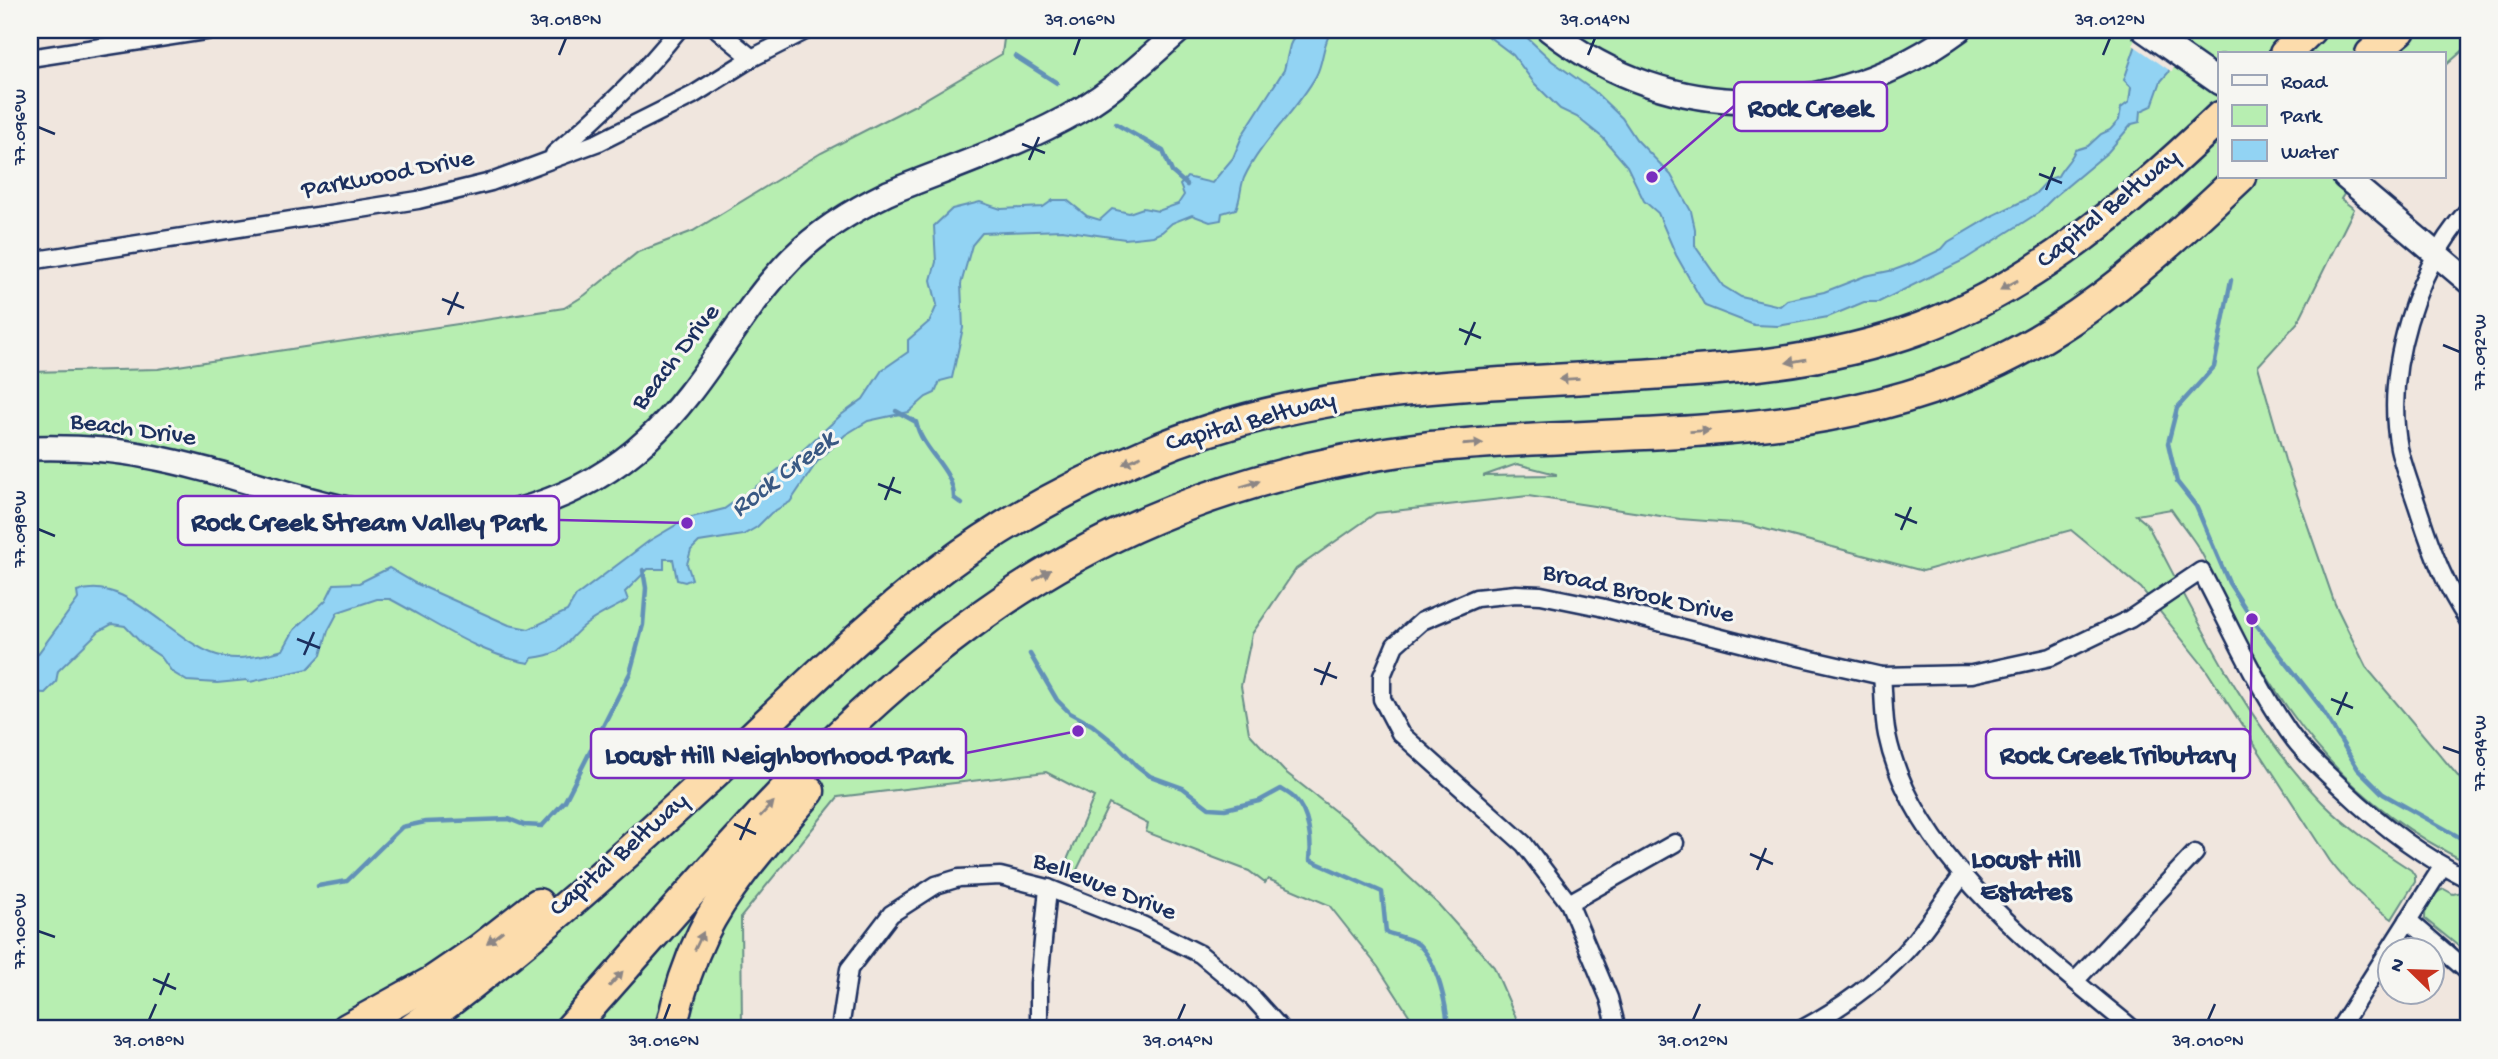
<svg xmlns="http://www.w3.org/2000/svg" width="2498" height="1059" font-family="'Gochi Hand',sans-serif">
<rect width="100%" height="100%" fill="#f0e6de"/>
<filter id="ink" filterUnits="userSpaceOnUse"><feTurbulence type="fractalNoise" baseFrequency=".0143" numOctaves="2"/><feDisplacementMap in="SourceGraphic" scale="14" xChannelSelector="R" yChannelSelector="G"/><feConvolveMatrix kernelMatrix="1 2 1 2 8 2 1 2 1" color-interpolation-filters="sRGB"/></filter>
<g filter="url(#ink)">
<!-- green -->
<g fill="#b7eeb1" stroke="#698e88" stroke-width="2" fill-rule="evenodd">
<path d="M1022 30H2468V46L2444 67V54H2220V177H2355L2341 199 2354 209 2298 322 2258 366 2285 460 2335 604 2366 667 2468 788V863C2350 805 2290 725 2229 611 2218 590 2210 565 2196 544 2188 532 2179 521 2171 509L2136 515 2147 524C2198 620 2246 724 2323 803 2349 829 2380 850 2411 870L2415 876V882L2392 919C2367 902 2348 885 2330 861L2205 668 2141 588 2071 530 1923 571 1746 524 1680 519 1528 496 1376 513 1296 569 1252 634 1241 686 1249 733 1284 771 1354 826 1438 904 1494 967 1521 1029H1418L1378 967 1329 905 1268 879 1265 883 1249 871 1146 832 1148 824 1109 804 1073 878 1061 874 1094 797 1046 772 838 797 741 917 742 1029H30V372L158 369 564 308 585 295 638 252 693 231 821 153 915 105 1002 54 1004 39ZM1517 464 1556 474V475L1483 476Z"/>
<path d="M2444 889 2453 894 2462 892 2468 895V954L2425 919C2424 907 2432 893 2444 889Z"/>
</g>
<!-- water -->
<g fill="#92d3f3" stroke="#6291b7" stroke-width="2">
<path d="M1297 30H1332C1322 44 1324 61 1316 76 1296 112 1261 141 1244 178 1240 188 1241 198 1236 209L1222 213 1221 220 1210 222 1192 215 1172 223 1162 232 1153 236 1125 239 1062 230 982 233 972 245 961 284 963 328 952 378 940 381 935 393 926 397 909 412 868 421 845 435 817 462 790 502 771 513 757 527 743 535 699 542 691 550 687 564 692 579 685 582 677 580 673 559H664V569H648L625 592 628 600C615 608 600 614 588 623 562 641 571 653 532 658L529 663C480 655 434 622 390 599H377L338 612 328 631 321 655 308 669 250 682 247 680 217 683 187 681 172 672 161 657 142 644 125 626 112 624 99 631 58 671 56 682 45 693 30 692V660L34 659 78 599 77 592C128 572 178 650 225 657 243 660 266 655 283 650L294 630 326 600 334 584 359 583 389 568 415 583 509 625 529 629 567 611 576 596 649 541 688 518 724 509 765 480 804 449 841 415 863 399 882 370 908 352V340L930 321 937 305 931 280 936 262 934 226 952 209 980 202 1001 209 1043 207 1053 200H1067L1087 216 1100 220 1112 209 1129 213 1143 208 1158 211 1178 204 1184 195 1180 185 1187 177 1212 183 1233 158 1243 134 1284 70 1290 45Z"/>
<path d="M1480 30H1519L1552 61 1594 91 1622 118 1636 139 1671 175 1691 211 1695 229V246L1723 286 1741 297 1780 306 1787 300 1824 292 1865 276 1894 270 1913 263 1942 249 1948 242 1992 216 2025 200 2035 194 2049 179 2058 176C2063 166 2071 161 2075 150L2088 146 2101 134 2110 130 2119 120 2121 108 2129 102 2131 87 2124 80 2141 30H2182L2168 73 2161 81 2152 106 2141 111 2140 122 2132 124 2108 152 2053 198 2038 213 1964 260 1879 302H1864L1828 317 1778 326 1754 325 1705 306 1676 255 1658 213 1644 201 1627 166 1603 138 1577 117 1560 109 1535 84 1513 55Z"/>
</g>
<!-- pier -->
<path fill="#f0e6de" d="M2137 30H2172L2183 38 2172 72 2133 45Z"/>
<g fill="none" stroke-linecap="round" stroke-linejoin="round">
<!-- stream -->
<g stroke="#6291b7" stroke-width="4.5">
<path d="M1015 56 1057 83"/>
<path d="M1116 124 1163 151 1172 172 1187 185"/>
<path d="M2231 280 2214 367 2177 408 2168 443 2177 482 2196 506 2229 583 2252 619 2320 706 2358 769 2383 794 2468 842"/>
<path d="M896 411 916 422C922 451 954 469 954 498L962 504"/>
<path d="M1030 654 1057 700 1070 713 1092 725 1118 746 1136 765 1150 776 1183 788 1209 808 1225 809 1259 801 1281 789C1286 792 1292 795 1295 799 1309 813 1312 841 1310 860L1382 892 1386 932C1396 936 1415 939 1421 947 1438 965 1447 1006 1448 1029"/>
<path d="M318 886 347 881 402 827 425 822 509 819 524 825 542 826 565 801 630 673 643 625 646 588 643 570"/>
</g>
<!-- street casing -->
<g stroke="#1b2f5e" stroke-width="21">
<g id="street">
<path d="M718 30 752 58"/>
<path d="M30 58 211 30"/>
<path d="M554 154C599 116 641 77 678 30"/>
<path d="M2468 210C2416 268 2384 370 2399 448 2404 470 2413 492 2420 514 2432 551 2446 588 2468 620"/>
<path d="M30 261 418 200 491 182 599 142 693 95 752 58 807 30"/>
<path d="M1882 676C1884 695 1883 716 1887 735 1912 857 2042 954 2133 1029"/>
<path d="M1569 903 1675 843"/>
<path d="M2408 920 2468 972"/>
<path d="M2075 981 2195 853"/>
<path d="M840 1029 849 969 891 914 936 885 959 878 1000 876 1048 888 1142 925 1200 954 1252 997 1281 1029"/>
<path d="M1039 1029V983L1048 888"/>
<path d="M1617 1029 1609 998 1569 903 1524 844 1400 733 1382 699V676L1395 645 1422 621 1476 598 1516 594 1541 595 1600 607 1768 650 1882 676 1972 674 2051 657 2130 619 2201 571C2229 624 2254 681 2288 731 2303 753 2324 771 2343 789 2381 825 2421 856 2468 879"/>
<path d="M1802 1029C1839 1009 1873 985 1903 954 1925 931 1943 901 1963 875"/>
<path d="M2339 1029 2442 867"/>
</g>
</g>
<!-- secondary casing -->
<g stroke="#1b2f5e" stroke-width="28">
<g id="secondary">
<path d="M1549 30C1674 128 1834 121 1959 30"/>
<path d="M2144 30 2220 83"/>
<path d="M2345 177 2468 281"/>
<path d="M30 448C69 447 107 448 146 456 279 480 396 551 533 506 576 492 614 471 647 440 705 387 737 314 792 258 820 230 853 210 888 193 950 168 1022 144 1080 110 1117 88 1148 58 1180 30"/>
</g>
</g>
<!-- highway casing -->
<g stroke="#1b2f5e" stroke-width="35">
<g id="highway">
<path d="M2285 54 2310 30"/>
<path d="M2371 54 2400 30"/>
<path d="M347 1029 432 982 479 950 538 904"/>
<path d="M412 1029C515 955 616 864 709 778 786 706 860 630 944 567 1006 521 1075 484 1146 454 1300 387 1456 386 1621 376 1723 370 1824 364 1921 328 2037 284 2131 202 2220 117"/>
<path d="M570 1029C751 828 914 612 1174 510 1256 478 1343 457 1431 447 1621 427 1822 448 1999 361 2091 317 2167 246 2240 177"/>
<path d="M671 1029C678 996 688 964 703 933 728 882 773 834 809 791"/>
</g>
</g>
<!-- street -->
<use href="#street" stroke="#f6f6f2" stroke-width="16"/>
<!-- secondary -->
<use href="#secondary" stroke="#f6f6f2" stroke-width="23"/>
<!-- highway -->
<use href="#highway" stroke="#fcdcac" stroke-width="30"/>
</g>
<!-- one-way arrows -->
<defs><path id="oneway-solid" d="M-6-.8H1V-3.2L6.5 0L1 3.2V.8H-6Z" transform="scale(1.75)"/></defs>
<g fill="#8c8685">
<use href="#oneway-solid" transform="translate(2009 285) rotate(151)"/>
<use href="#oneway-solid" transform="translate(1796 361) rotate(170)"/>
<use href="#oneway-solid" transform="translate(1569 379) rotate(177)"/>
<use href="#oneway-solid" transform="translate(1700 431) rotate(-3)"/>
<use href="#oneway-solid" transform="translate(1473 444) rotate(-4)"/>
<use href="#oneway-solid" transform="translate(1132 460) rotate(156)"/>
<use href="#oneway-solid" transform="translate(1250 484) rotate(-17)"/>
<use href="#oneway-solid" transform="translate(1042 575) rotate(-32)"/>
<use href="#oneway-solid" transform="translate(767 809) rotate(-47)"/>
<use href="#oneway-solid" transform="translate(495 937) rotate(142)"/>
<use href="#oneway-solid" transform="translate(699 941) rotate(-65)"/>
<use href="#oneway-solid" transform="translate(616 979) rotate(-48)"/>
</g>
</g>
<!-- ticks -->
<path fill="none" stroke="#1b2f5e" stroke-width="2.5" d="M559 55 566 38M1074 55 1080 38M1588 55 1595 38M2103 55 2110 38M38 127 55 134M1022 144 1045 153M1029 160 1039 137M2039 174 2062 183M2046 190 2055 167M442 299 464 308M448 315 458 292M1459 329 1481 338M1465 345 1475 322M2443 345 2460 352M878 484 901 493M885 500 894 477M1895 514 1917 523M38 529 55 536M1901 530 1911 507M297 639 320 648M304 655 314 632M1314 669 1337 678M1321 685 1330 662M2331 699 2353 708M2337 715 2347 692M2443 747 2460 753M734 824 756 834M740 840 750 818M1750 854 1773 864M1757 870 1766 848M38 931 55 937M153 979 176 989M160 995 169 973M149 1020 156 1004M664 1020 670 1004M1178 1020 1185 1004M1693 1020 1700 1004M2208 1020 2215 1004"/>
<g text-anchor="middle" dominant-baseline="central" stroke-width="6" stroke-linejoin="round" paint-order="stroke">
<!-- street labels -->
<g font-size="26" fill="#1b2f5e" stroke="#f6f6f2">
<text transform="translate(388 176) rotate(-11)">Parkwood Drive</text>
<text transform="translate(2109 210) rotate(-39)">Capital Beltway</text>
<text transform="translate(677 358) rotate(-52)">Beach Drive</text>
<text transform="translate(1251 423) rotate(-15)">Capital Beltway</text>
<text transform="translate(133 431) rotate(8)">Beach Drive</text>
<text transform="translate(1638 595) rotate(13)">Broad Brook Drive</text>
<text transform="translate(620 856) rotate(-41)">Capital Beltway</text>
<text transform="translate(1104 888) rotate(21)">Bellevue Drive</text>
</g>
<!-- water labels -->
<g font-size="28" font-style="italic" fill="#395883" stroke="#f6f6f2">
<text transform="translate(784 475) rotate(-37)">Rock Creek</text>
</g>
<!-- neighbourhood labels -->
<g font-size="28" font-weight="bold" fill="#1b2f5e" stroke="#f6f6f2">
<text x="2026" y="861">Locust Hill<tspan x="2026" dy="32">Estates</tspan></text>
</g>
</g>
<!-- callouts -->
<path fill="none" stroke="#7b2cbf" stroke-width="2.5" d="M1652 177L1734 106M687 523L559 520M1078 731L966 753M2252 619L2250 753"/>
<g fill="#7b2cbf" stroke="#f6f6f2" stroke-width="2.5">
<circle cx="1652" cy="177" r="7"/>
<circle cx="687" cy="523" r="7"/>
<circle cx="1078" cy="731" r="7"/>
<circle cx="2252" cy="619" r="7"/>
</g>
<g fill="#f6f6f2" stroke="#7b2cbf" stroke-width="2.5">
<rect x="1734" y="82" width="153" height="49" rx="7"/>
<rect x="178" y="496" width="381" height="49" rx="7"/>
<rect x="591" y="729" width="375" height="49" rx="7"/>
<rect x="1986" y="729" width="264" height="49" rx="7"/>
</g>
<g font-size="28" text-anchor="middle" font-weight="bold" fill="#1b2f5e">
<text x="1810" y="116">Rock Creek</text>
<text x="368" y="530">Rock Creek Stream Valley Park</text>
<text x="778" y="763">Locust Hill Neighborhood Park</text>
<text x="2118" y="763">Rock Creek Tributary</text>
</g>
<!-- margin -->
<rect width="2498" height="1059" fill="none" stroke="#f6f6f2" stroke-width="77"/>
<!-- legend -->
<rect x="2218" y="52" width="228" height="126" fill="#f6f6f2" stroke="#9ea6b7" stroke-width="2"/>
<rect x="2232" y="75" width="35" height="10" fill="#f6f6f2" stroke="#9ea6b7" stroke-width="2"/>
<text x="2281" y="88" font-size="21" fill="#1b2f5e">Road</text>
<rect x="2232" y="105" width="35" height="21" fill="#b7eeb1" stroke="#9ea6b7" stroke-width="2"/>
<text x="2281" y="122" font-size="21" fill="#1b2f5e">Park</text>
<rect x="2232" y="140" width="35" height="21" fill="#92d3f3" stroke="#9ea6b7" stroke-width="2"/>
<text x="2281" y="158" font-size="21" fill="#1b2f5e">Water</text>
<!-- north arrow -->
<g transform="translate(2411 971) rotate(293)"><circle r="33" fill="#f6f6f2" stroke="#9ea6b7" stroke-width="2"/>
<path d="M0-5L12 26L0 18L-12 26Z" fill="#c8321e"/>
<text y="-10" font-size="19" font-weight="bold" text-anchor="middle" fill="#1b2f5e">N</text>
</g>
<rect x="38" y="38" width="2422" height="982" fill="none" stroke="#1b2f5e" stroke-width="2.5"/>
<g font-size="18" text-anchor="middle" fill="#1b2f5e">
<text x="566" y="25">39.018°N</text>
<text x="1080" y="25">39.016°N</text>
<text x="1595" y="25">39.014°N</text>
<text x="2110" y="25">39.012°N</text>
<text transform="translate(19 127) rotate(-90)" y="6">77.096°W</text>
<text transform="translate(2479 352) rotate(-90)" y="6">77.092°W</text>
<text transform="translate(19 529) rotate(-90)" y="6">77.098°W</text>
<text transform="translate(2479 753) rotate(-90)" y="6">77.094°W</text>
<text transform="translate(19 931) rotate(-90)" y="6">77.100°W</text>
<text x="149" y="1046">39.018°N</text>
<text x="664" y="1046">39.016°N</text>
<text x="1178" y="1046">39.014°N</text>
<text x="1693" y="1046">39.012°N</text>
<text x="2208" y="1046">39.010°N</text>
</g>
</svg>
